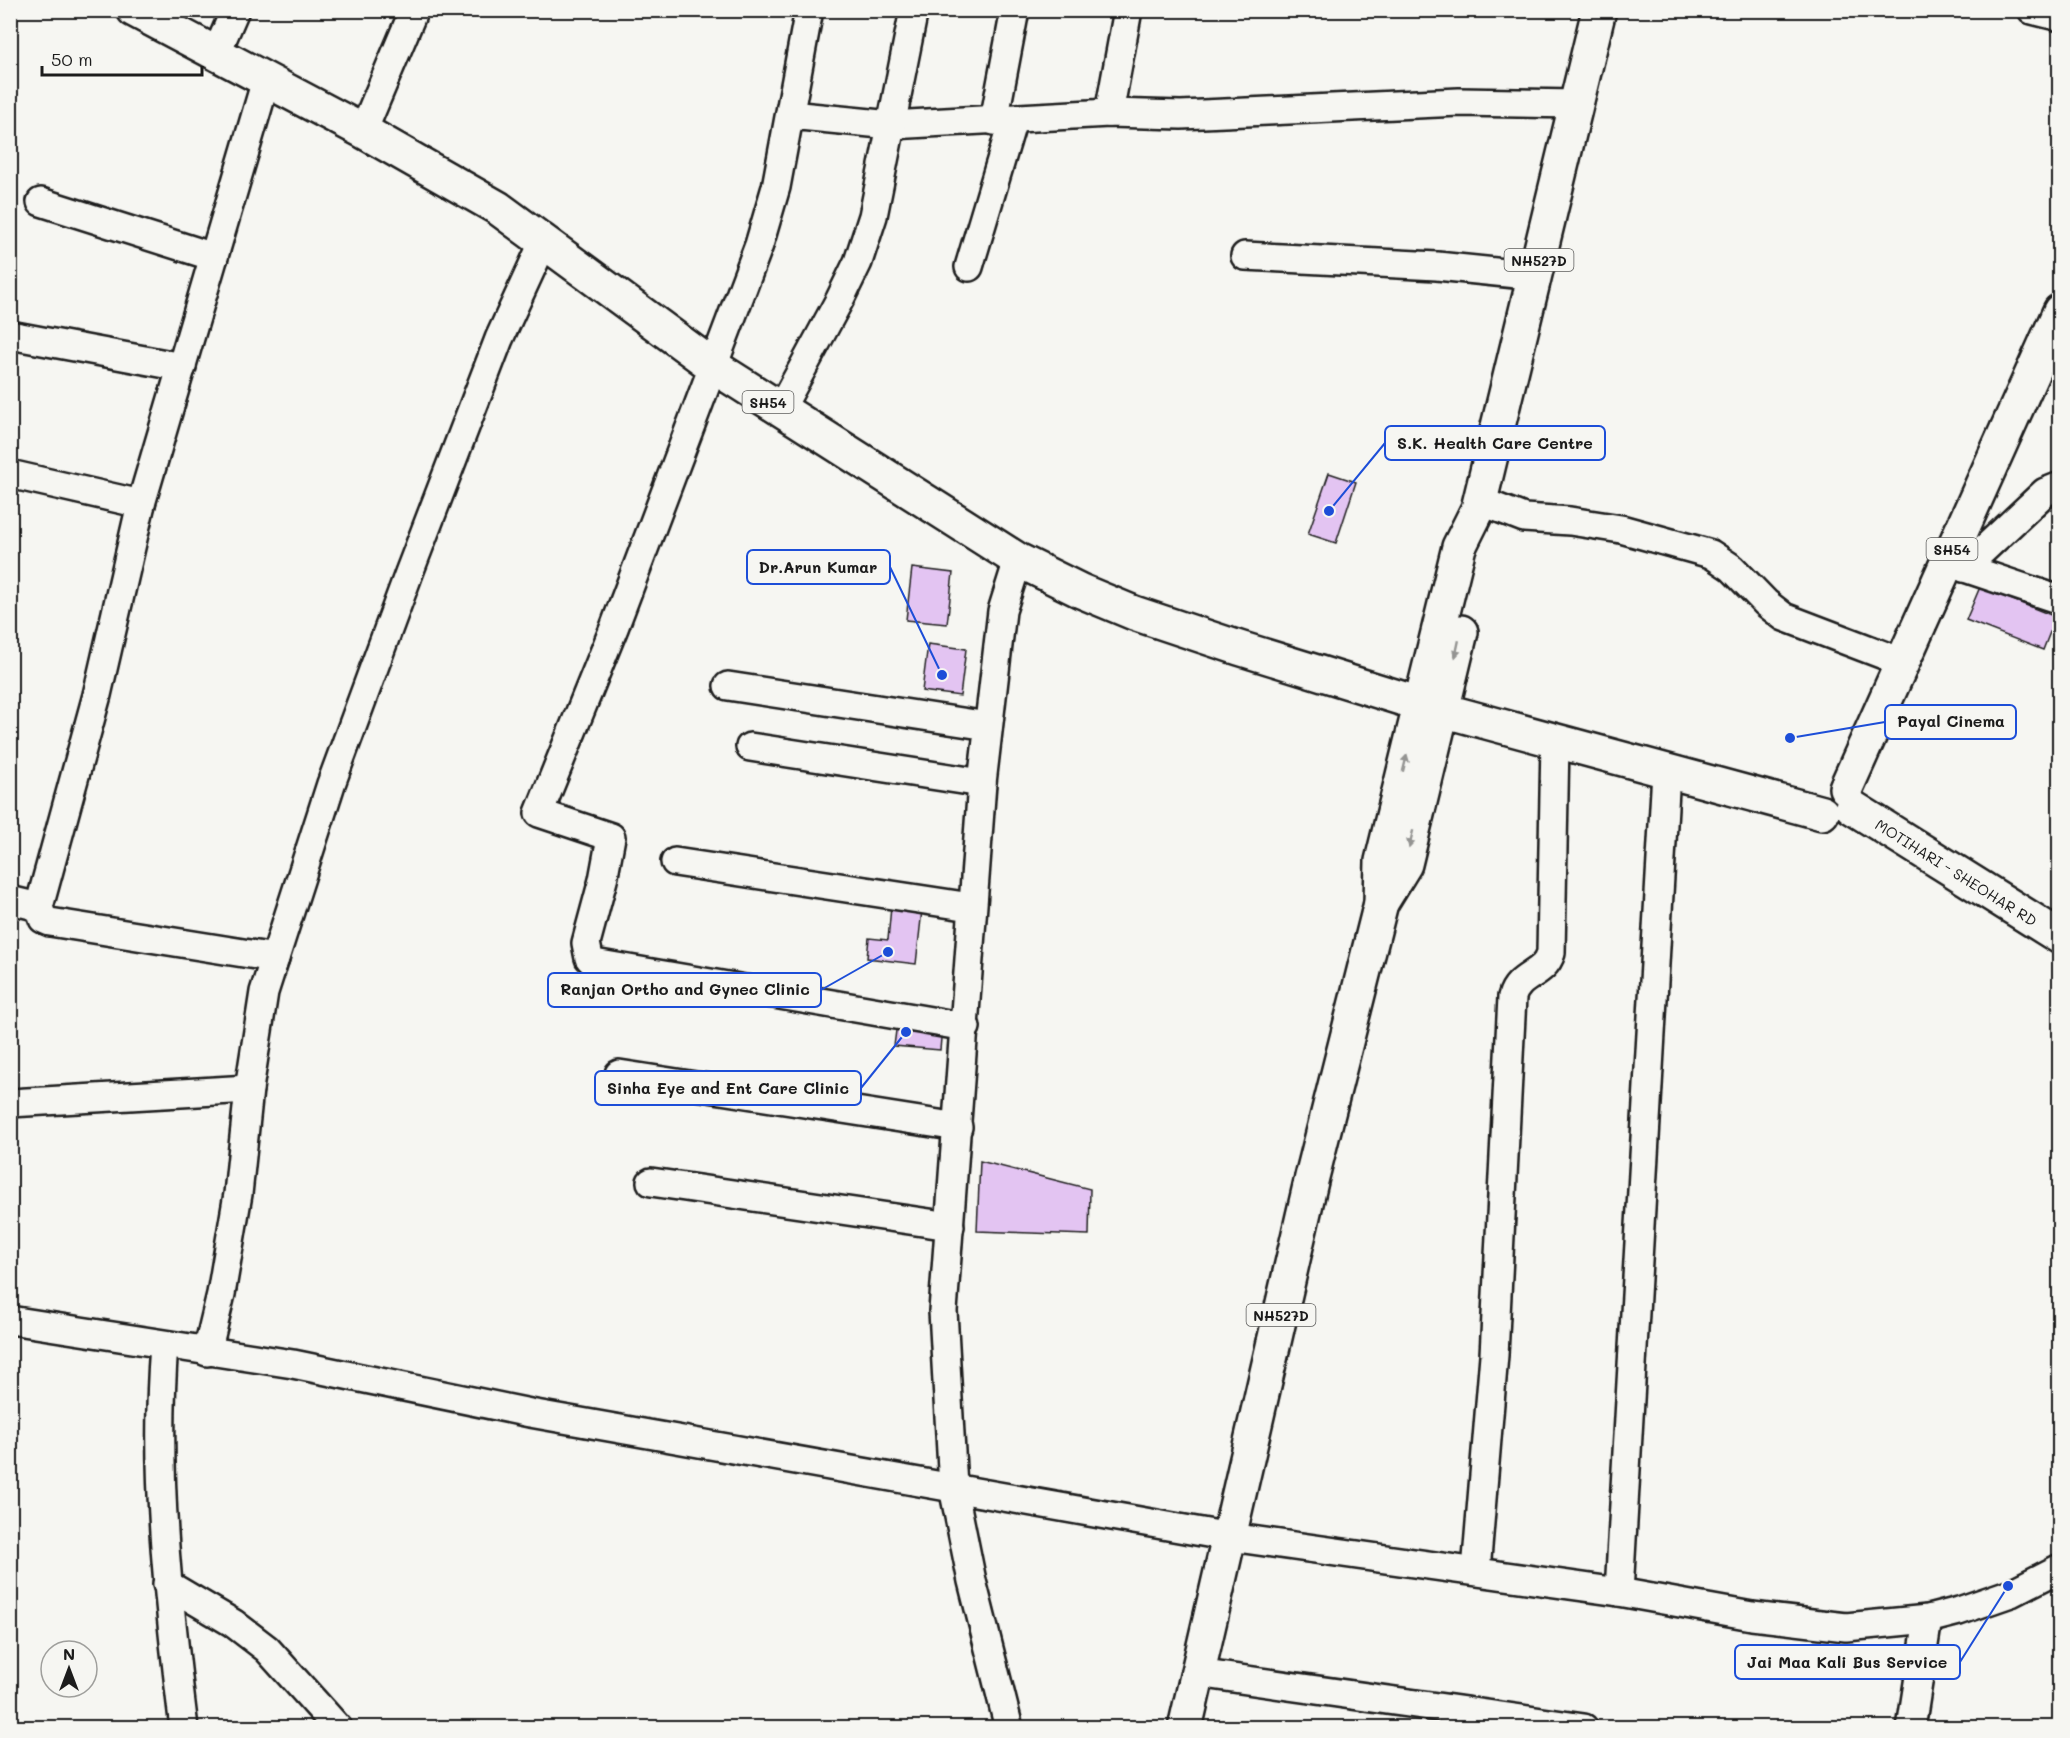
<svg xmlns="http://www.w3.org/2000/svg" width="2070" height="1738" font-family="Mali,sans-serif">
<rect width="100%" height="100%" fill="#f6f6f2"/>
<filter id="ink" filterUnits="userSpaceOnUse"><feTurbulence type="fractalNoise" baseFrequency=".0167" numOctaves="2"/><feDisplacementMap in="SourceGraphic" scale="12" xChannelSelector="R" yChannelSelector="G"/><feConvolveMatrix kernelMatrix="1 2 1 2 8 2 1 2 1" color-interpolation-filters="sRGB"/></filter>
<g filter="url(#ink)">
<!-- building -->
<g fill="#e3c4f2" stroke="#1c1c1c" stroke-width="1.5">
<path d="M1329 473 1356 482 1336 543 1308 534Z"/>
<path d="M912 568 953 573 947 624 906 620Z"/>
<path d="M1980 587 2056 617 2043 650 1966 620Z"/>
<path d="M928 644 966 649 960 696 922 691Z"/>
<path d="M891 907 922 910 916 964 867 958 869 938 888 940Z"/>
<path d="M897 1023 942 1027 940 1050 894 1046Z"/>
<path d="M980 1161 1090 1189 1089 1235 977 1231Z"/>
</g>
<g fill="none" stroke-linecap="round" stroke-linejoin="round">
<!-- minor casing -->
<g stroke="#1c1c1c" stroke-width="32">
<g id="minor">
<path d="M809 10 776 187 759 245 614 628 539 813 611 837 603 880 586 943 589 958 594 963 966 1027"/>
<path d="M2032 10 2060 17"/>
<path d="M216 54 235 10"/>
<path d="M266 80 141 504 97 695 39 907 43 919 50 922 275 958"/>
<path d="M1109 113 1128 10"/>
<path d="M790 115 891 125 1109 113 1181 115 1459 102 1577 104"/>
<path d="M994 121 1015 10"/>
<path d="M363 131 414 10"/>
<path d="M41 202 214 257"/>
<path d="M1245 256 1437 266 1535 276"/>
<path d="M969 267 1013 120"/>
<path d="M10 335 182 367"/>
<path d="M780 410 840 299 858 262 873 216 914 10"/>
<path d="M14 475 141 504"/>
<path d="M1480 501 1524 518 1570 521 1621 529 1711 554 1732 568 1766 603 1784 617 1902 662"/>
<path d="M1950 563 2060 600"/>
<path d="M1964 568 2045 492 2060 486"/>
<path d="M728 686 988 726"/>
<path d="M750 747 982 783"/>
<path d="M675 862 971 907"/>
<path d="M10 900 39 907"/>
<path d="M619 1074 958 1127"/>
<path d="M10 1103 249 1089"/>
<path d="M651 1182 950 1226"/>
<path d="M10 1320 293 1364 530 1413 1230 1537 1619 1592 1752 1616 1846 1627 1928 1619 1959 1611 2011 1593 2060 1568"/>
<path d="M164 1345C154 1474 168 1599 184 1728"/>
<path d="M207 1352 221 1294 238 1194 249 1089 264 992 331 784 409 573 499 339 544 241"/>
<path d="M1476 1571 1494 1355 1512 997C1518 974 1544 976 1551 953L1555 741"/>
<path d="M167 1584 233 1623 267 1649 338 1728"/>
<path d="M1619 1592 1666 772"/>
<path d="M1198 1673 1584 1728"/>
<path d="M1009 1728 972 1581 953 1487 943 1311 982 783 1002 611 1018 560"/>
<path d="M1911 1728 1928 1619"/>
</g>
</g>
<!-- major casing -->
<g stroke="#1c1c1c" stroke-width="38">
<g id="major">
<path d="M134 10 363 131 498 208 713 366 1018 560 1081 591 1134 613 1239 648 1420 704 1822 813"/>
<path d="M1846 788 2060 311"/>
<path id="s1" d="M1852 807 2060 937"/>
</g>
</g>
<!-- highway casing -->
<g stroke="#1c1c1c" stroke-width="38">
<g id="highway">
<path d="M1381 903 1405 864 1461 632"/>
<path d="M1185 1728 1312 1177 1381 903 1382 861 1459 547 1478 509 1599 10"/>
</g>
</g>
<!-- minor -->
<use href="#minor" stroke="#f6f6f2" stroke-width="27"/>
<!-- major -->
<use href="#major" stroke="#f6f6f2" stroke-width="33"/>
<!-- highway -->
<use href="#highway" stroke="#f6f6f2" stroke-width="33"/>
</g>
<!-- one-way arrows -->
<defs><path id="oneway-solid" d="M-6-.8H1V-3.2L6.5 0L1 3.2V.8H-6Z" transform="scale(1.5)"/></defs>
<g fill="#949492">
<use href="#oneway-solid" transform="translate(1457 649) rotate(102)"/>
<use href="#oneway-solid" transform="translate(1405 763) rotate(-76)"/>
<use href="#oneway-solid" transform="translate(1411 839) rotate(104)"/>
</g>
</g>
<g text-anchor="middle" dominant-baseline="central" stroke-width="6" stroke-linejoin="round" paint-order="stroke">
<!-- shield labels -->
<g fill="#f6f6f2" stroke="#5d5d5c" stroke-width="1.5">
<rect x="1504.5" y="249" width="69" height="22" rx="4.5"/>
<rect x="742.5" y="391" width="51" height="22" rx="4.5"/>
<rect x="1926.5" y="538" width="51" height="22" rx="4.5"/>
<rect x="1246.5" y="1304" width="69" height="22" rx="4.5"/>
</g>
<g font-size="14" font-weight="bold" fill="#1c1c1c">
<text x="1539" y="260">NH527D</text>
<text x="768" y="402">SH54</text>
<text x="1952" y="549">SH54</text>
<text x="1281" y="1315">NH527D</text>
</g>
<!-- street labels -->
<g font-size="15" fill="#1c1c1c" stroke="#f6f6f2">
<text stroke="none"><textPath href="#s1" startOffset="123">MOTIHARI - SHEOHAR RD</textPath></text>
</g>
</g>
<!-- callouts -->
<path fill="none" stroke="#1d4ed8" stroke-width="2" d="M1329 511L1385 443M942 675L890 567M1790 738L1885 722M888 952L821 990M906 1032L861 1088M2008 1586L1960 1662"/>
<g fill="#1d4ed8" stroke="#f6f6f2" stroke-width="2">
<circle cx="1329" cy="511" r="6"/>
<circle cx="942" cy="675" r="6"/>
<circle cx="1790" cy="738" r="6"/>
<circle cx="888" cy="952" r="6"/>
<circle cx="906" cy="1032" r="6"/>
<circle cx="2008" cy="1586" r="6"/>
</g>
<g fill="#f6f6f2" stroke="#1d4ed8" stroke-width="2">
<rect x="1385" y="426" width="220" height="34" rx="6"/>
<rect x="747" y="550" width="143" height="34" rx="6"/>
<rect x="1885" y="705" width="131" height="34" rx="6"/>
<rect x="548" y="973" width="273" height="34" rx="6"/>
<rect x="595" y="1071" width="266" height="34" rx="6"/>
<rect x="1735" y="1645" width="225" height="34" rx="6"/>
</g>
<g font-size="16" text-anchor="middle" font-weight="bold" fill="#1c1c1c">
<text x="1495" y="449">S.K. Health Care Centre</text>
<text x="818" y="573">Dr.Arun Kumar</text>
<text x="1951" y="727">Payal Cinema</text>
<text x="685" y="995">Ranjan Ortho and Gynec Clinic</text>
<text x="728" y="1094">Sinha Eye and Ent Care Clinic</text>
<text x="1847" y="1668">Jai Maa Kali Bus Service</text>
</g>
<!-- margin -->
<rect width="2070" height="1738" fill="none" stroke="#f6f6f2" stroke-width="36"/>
<rect x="18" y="18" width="2034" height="1702" fill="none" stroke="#1c1c1c" stroke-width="2" filter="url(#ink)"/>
<!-- north arrow -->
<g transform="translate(69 1669)"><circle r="28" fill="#f6f6f2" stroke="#9f9f9c" stroke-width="1.5"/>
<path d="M0-4.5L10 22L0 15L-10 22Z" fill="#1c1c1c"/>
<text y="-9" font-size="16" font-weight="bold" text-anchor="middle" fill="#1c1c1c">N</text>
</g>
<!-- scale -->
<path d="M42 66v9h160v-9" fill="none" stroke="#1c1c1c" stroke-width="3"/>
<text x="51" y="66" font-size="18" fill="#1c1c1c" stroke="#f6f6f2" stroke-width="4.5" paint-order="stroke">50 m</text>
</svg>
